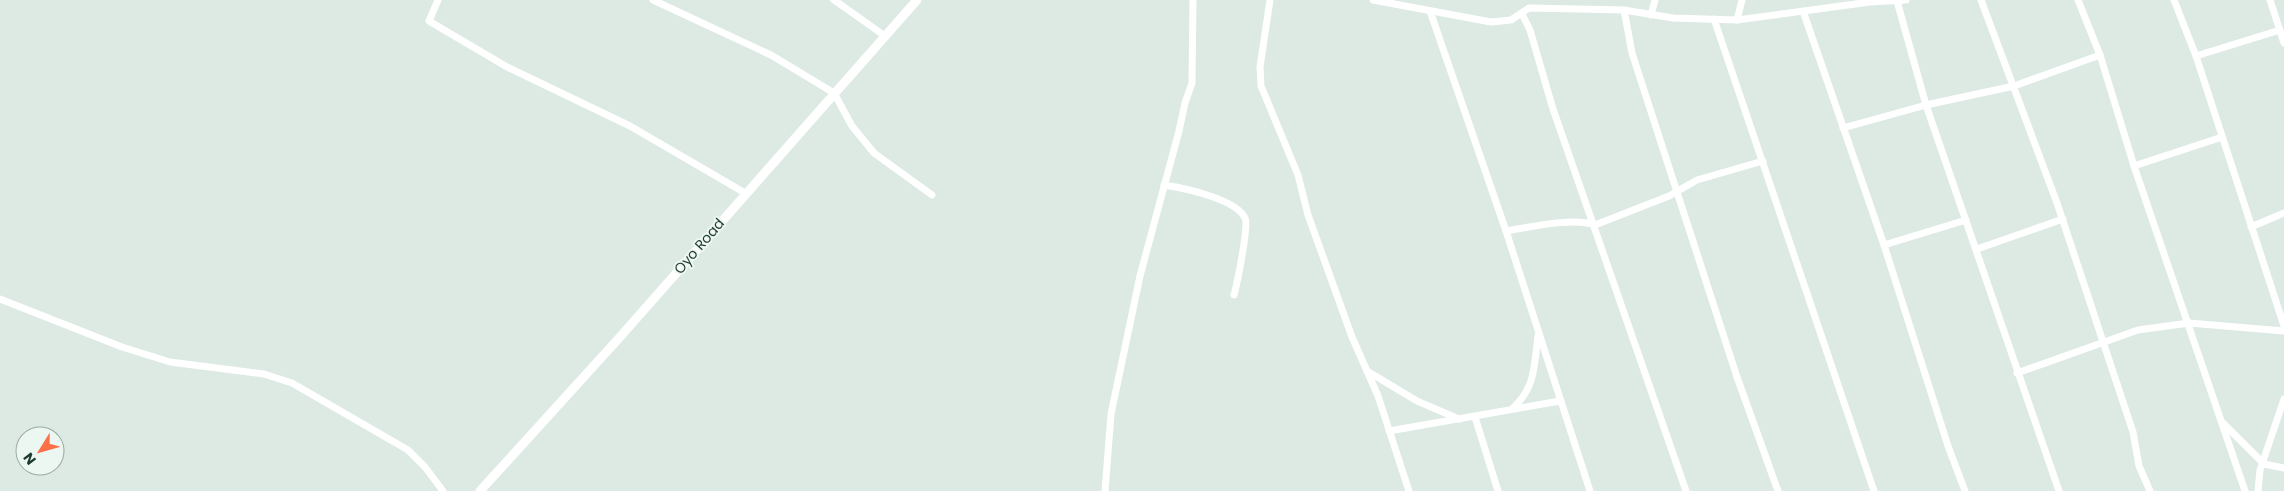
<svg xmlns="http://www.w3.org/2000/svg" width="2284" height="491" viewBox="0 0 2284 491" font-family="Poppins,sans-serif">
  <rect width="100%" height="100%" fill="#dceae3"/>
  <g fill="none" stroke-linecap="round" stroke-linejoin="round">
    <g stroke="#fff" stroke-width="7">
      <path d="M438,0L429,21L507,67L630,126L745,193"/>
      <path d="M653,0L771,55L834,93L852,126L874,153L932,195"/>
      <path d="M834,0L885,36"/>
      <path d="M1270,0L1260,67L1261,86L1298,175L1308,215L1352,337L1378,396L1409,491"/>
      <path d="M1373,0L1491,22L1511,20L1529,8L1624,10L1673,18L1737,20L1870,2L1906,0"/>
      <path d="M1981,0L2057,203L2133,432L2139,466L2150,491"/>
      <path d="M2078,0L2100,55L2134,166L2245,491"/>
      <path d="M2174,0L2196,56L2284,326"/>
      <path d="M2270,0L2284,43"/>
      <path d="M1897,1L1926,105L2059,491"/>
      <path d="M1624,10L1632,53L1653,118L1737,377L1778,491"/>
      <path d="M1430,11L1506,231L1590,491"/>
      <path d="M1803,11L1884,245L1948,446L1965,491"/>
      <path d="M1522,14L1530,30L1553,109L1686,491"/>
      <path d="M1651,15L1655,0"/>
      <path d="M1714,19L1874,491"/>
      <path d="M1737,20L1742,0"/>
      <path d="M2196,56L2280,30"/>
      <path d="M1843,128L1926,105L2014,86L2100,55"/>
      <path d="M2134,166L2222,137"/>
      <path d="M1164,185C1184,188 1236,199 1245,218C1249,226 1237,284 1234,295"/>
      <path d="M2251,227L2284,213"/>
      <path d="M1506,231C1531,227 1573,217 1595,225L1669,196L1697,180L1763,161"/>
      <path d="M1884,245L1966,220"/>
      <path d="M1977,249L2063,219"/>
      <path d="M0,299L122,347L170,362L264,374L292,383L408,450L425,467L443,491"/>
      <path d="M1367,371L1417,401L1459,419"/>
      <path d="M2017,373L2138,330L2189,323L2284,331"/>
      <path d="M1513,408C1536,387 1534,365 1538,336"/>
      <path d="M1475,417L1498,491"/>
      <path d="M2222,422L2264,464L2284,468"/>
      <path d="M1389,431L1560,401"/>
      <path d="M1105,491L1111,414L1140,276L1179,131L1185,103L1192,83L1193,0"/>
      <path d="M2258,491L2260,470L2284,399"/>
    </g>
    <path stroke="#fff" stroke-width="9" d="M480,491L620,337L917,0"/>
  </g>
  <g text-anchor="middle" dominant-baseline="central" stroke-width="4" stroke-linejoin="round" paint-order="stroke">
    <g font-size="14" fill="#1d3a31" stroke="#edf7f1">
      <text transform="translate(699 246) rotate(-49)">Oyo Road</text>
    </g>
  </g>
  <g transform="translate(40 451) rotate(233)"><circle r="24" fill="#edf7f1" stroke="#9aaba4"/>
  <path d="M0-4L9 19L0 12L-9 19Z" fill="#fc6f48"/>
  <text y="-8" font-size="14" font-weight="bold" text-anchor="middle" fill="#1d3a31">N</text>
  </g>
</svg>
